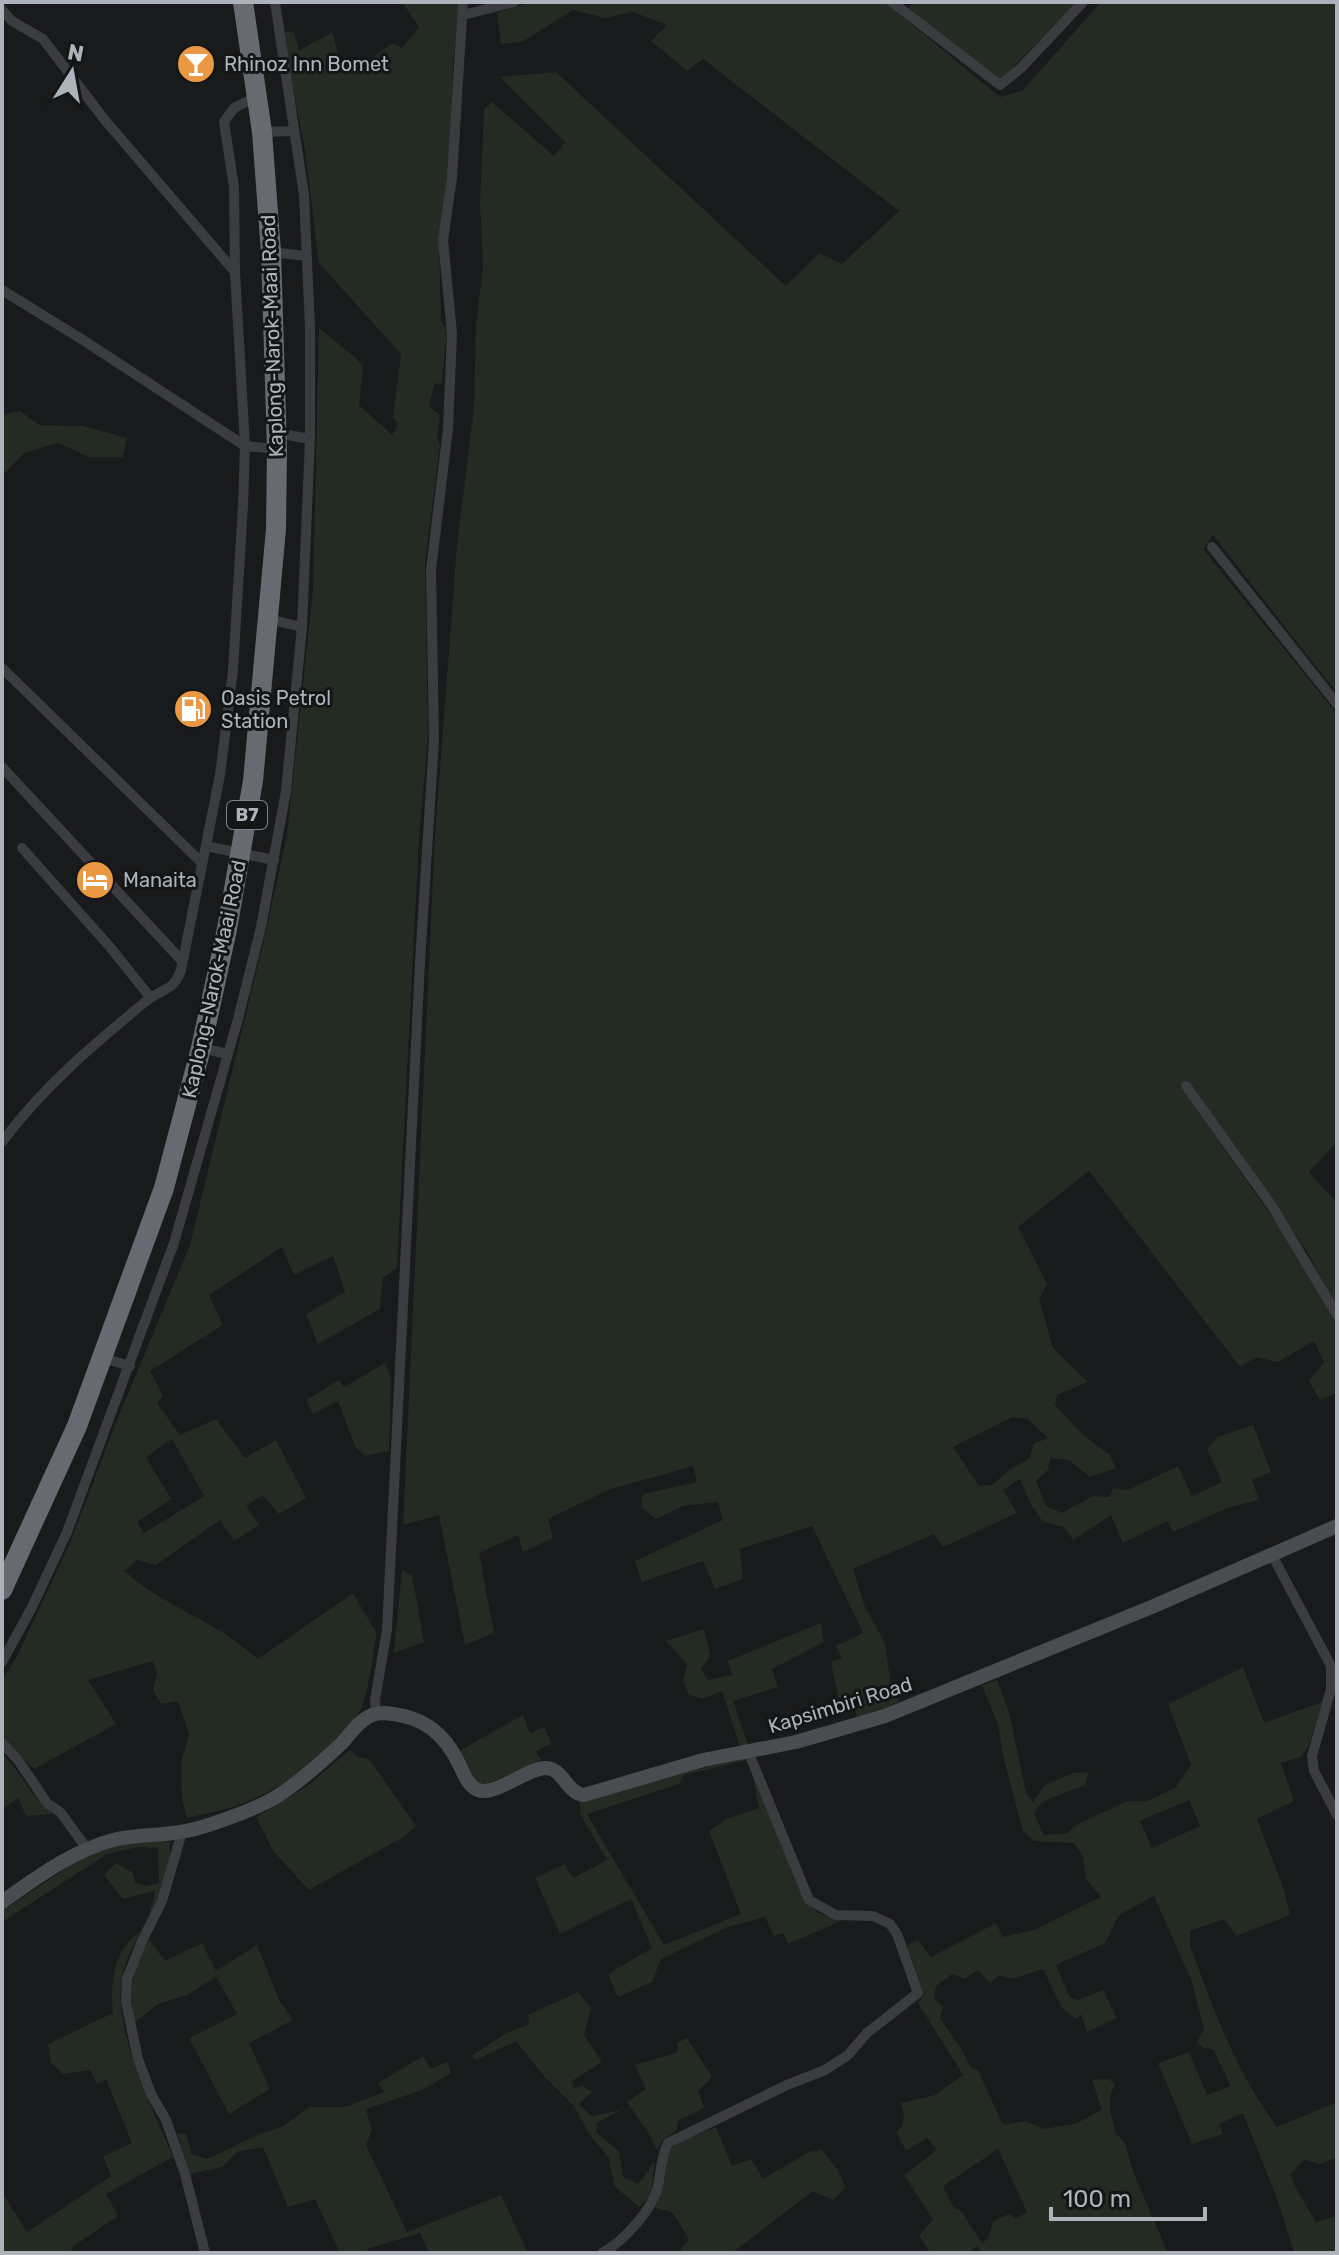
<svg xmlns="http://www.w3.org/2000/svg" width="1339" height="2255" viewBox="0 0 1339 2255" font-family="Rubik,sans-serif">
  <rect width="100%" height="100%" fill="#191a1b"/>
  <g fill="#232b23" fill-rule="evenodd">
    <path d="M402,2H458V9L453,64L450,156L439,239L441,321L447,329L442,383L434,384L429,406L440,415L437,438L440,445L425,564L428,737L419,838L397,1268L383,1278L380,1309L318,1344L306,1314L345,1292L333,1256L294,1275L282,1247L209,1295L223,1325L150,1371L163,1396L157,1403L180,1435L216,1419L245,1458L276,1440L306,1498L279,1514L263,1495L246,1506L259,1525L234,1541L220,1520L156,1565L137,1560L125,1571C152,1596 185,1610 217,1629C231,1637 245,1649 258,1659L353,1593L377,1634C373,1653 368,1696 360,1711C336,1751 288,1785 246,1802C228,1810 206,1813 187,1818L182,1800L181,1763L189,1734L178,1701L161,1704L153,1690L157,1674L153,1661L88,1680L116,1724L34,1769L2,1737V1681L19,1652L70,1543L115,1425L190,1245L266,931L287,835L313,589L319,328L356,358L363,367L359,405L392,435L398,424L393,417L401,354L319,263L305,150L283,38L286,31L294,33L299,51L332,32L341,63L351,73L393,43L402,48L419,27ZM172,1439L204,1496L144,1533L137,1522L171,1499L146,1457Z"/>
    <path d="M531,2H885L1000,97L1022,91L1101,2H1337V693L1213,535L1203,549L1337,714V1142L1309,1172L1337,1203V1309L1308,1253L1188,1081L1180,1086L1293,1247L1337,1326V1393L1320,1400L1309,1381L1324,1362L1314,1341L1278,1362L1256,1357L1240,1367L1089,1171L1018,1227L1047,1284L1039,1299L1053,1348L1088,1382L1057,1395L1055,1405L1083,1435L1110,1455L1116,1468L1090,1477L1069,1460L1050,1458L1048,1470L1036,1481L1046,1506L1062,1513L1093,1496L1109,1497L1113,1488L1128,1490L1178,1466L1192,1496L1222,1482L1207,1449L1218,1437L1253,1425L1271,1472L1252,1480L1259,1500L1230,1507L1173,1532L1167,1521L1123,1543L1111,1515L1073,1540L1064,1527L1043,1522L1031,1505L1020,1479L1003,1490L1017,1513L943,1547L934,1534L853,1569L865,1607L885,1643L892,1693L900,1701L879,1712L857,1717L850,1694L838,1698L831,1662L842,1658L836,1646L863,1633L812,1526L740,1549L743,1579L715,1589L703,1561L642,1582L635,1561L723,1520L718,1502L683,1506L656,1519L641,1507L643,1494L697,1482L693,1466L608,1490L548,1519L553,1538L523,1552L518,1535L479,1553L494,1633L465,1645L439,1515L403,1525L435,834L457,545L474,407L476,324L483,268L480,204L484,109L492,102L554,156L565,142L500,77L556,72L786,286L819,253L842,264L899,211L703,59L687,71L651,41L667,25L633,12L605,18L573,10L522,42L501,44L497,13ZM1012,1417L1028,1419L1048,1438L1033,1444L1030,1458L1009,1470L992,1485L979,1486L953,1447Z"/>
    <path d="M913,2H1077L1001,80L908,9Z"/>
    <path d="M20,411L39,425L83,426L127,438L123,457H89L58,443L24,453L2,476V415Z"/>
    <path d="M385,1363L391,1378L389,1451L365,1456L355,1446L338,1401L313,1414L306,1400L339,1380L344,1387Z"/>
    <path d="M402,1570L412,1575L424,1642L394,1653Z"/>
    <path d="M821,1623L824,1642L772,1669L778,1687L733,1701L748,1745L740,1747L722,1691L703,1699L689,1695L683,1681L687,1664L666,1641L704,1629L710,1656L701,1669L708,1680L732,1675L728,1661Z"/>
    <path d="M1243,1667L1264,1723L1322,1702L1309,1745L1301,1757L1281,1763L1294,1801L1257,1819L1284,1890L1290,1915L1236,1936L1224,1919L1190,1931V1945C1214,2011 1235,2070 1277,2127L1337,2102V2157L1320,2164L1304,2160L1291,2174L1295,2187L1316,2222L1337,2216V2253H1294L1278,2201L1243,2113L1219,2124L1223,2134L1192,2144L1158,2063L1189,2052L1207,2095L1231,2086L1213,2049L1204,2048L1197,2042L1204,2030L1192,1982L1154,1896L1119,1915L1105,1943L1056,1965L1070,1998L1078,2000L1103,1990L1117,2018L1087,2032L1081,2014L1076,2019L1062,2008L1043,1969L1011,1979L1000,1975L990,1983L978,1970L964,1979L952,1974L936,1986L934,1998L943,2007L940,2018L960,2047L971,2068L978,2070L1003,2125L1026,2121L1043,2129L1075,2124L1102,2110L1092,2080L1109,2079L1115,2085L1110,2095V2110L1115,2132L1125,2143L1134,2174L1168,2253H982L977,2246L967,2253H931L919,2236L933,2219L904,2175L937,2150L927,2138L906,2151L896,2132C907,2124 904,2115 901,2103L935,2095L963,2075L918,2003L924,1994L907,1945L918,1940L931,1957L996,1923L1003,1937L1034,1930L1101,1897L1086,1879L1083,1856L1074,1843L1034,1841L1023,1831L1003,1756L998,1724L982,1686L997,1680L1009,1712L1026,1793L1033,1802L1045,1785L1073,1773L1089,1772L1085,1785L1042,1802L1034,1814L1044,1835L1068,1833L1074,1826L1127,1801H1147L1175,1788L1191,1765L1168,1704ZM1189,1800L1200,1826L1152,1848L1140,1821ZM998,2149L1027,2212L1016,2219L1009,2214L993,2221L988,2239L982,2243L961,2211L953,2207L943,2186Z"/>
    <path d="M523,1715L530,1733L544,1727L552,1743L536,1751L541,1760L485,1785L476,1782L459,1751Z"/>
    <path d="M350,1750L358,1757L369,1759L416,1826L405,1836L309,1890L274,1852L256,1817L306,1787Z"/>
    <path d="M2,1753C22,1774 30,1796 53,1814L26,1816L18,1798L2,1809Z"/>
    <path d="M745,1757L747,1760L684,1775L679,1784L587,1814L664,1945L741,1914L709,1831L726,1819L759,1808L751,1767L806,1901L818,1913L841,1921L788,1944L783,1933L774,1936L765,1917L728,1927L661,1959L652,1982L618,1997L608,1974L652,1948L631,1899L560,1934L535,1878L565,1864L573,1878L607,1860L581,1816L579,1800Z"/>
    <path d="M132,1839H158L170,1843C171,1871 161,1897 148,1922L155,1891L123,1899L104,1875L116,1863L133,1873L135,1882L145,1886L159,1883L158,1848L138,1847L107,1854L2,1922V1911L90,1852Z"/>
    <path d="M140,1932C133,1947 125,1961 122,1978C113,2034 152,2106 173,2157L106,2194L118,2216L71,2248L73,2253H2V2198L5,2197L27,2232L111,2176L103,2156L132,2143L106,2079L97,2084L90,2070L63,2074L51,2063L48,2044L113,2013C110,1984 113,1949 140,1932Z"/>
    <path d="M149,1939L165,1961L202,1943L216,1971L257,1945L279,2000L293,2020L249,2043L270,2089L229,2114L189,2038L237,2014L216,1977L187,1995L158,2004L133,2024C130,1986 130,1973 149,1939Z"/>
    <path d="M578,1992L591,2008L584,2035L602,2062L572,2081L574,2088L583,2086L592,2092L579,2104L592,2116L621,2110L597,2123L596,2132L619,2151L623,2177L638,2184L655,2161L651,2196L639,2207L614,2186L609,2158L589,2134L574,2106L542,2074L516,2041L476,2060L471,2056L506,2033L529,2024L528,2015Z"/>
    <path d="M687,2038L712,2077L698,2091L704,2108L678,2121L676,2131L662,2141L657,2150L647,2131L627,2102L646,2089L635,2065L678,2052L677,2043Z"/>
    <path d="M423,2056L431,2069L447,2062L451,2073L422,2090L366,2109L372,2130L366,2145L407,2232L501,2195L528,2253H429L420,2233L370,2248L365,2253H340L315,2199L288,2207L263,2147L237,2152L222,2167L190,2174L177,2133L186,2134L192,2154L207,2159L262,2133L282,2127L309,2107H345L384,2092L378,2083Z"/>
    <path d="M716,2127L732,2166L751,2159L763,2179L809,2152L822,2150L837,2169L846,2187L833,2200L813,2191L732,2253H683L681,2249L689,2239L672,2212L655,2208C663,2191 658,2166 669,2151C675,2142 705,2132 716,2127Z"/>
  </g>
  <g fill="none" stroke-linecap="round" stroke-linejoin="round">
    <g stroke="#3a3c40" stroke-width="10">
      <path d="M892,2L1000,85L1021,68L1083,2"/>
      <path d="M2,10L12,21L43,39L104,119L235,272"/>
      <path d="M463,15L514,2"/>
      <path d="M262,132L294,131"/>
      <path d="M271,252L306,256"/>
      <path d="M2,290L83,340L245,446L277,449"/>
      <path d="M277,433L310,439"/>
      <path d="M1212,547L1337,704"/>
      <path d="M268,619L302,627"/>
      <path d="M2,668L201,862"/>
      <path d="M2,767L182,961"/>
      <path d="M206,846L274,860"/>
      <path d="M22,848L110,947L150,997"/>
      <path d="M201,1048L228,1054"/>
      <path d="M1186,1086L1272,1206L1337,1315"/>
      <path d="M2,1142C43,1087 93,1045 145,1002C161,988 173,993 181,970L220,775L233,670L243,505L245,446L235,272L234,187L224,122L234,108L256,97"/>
      <path d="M103,1358L130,1366"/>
      <path d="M1271,1553L1331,1666V1689L1312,1756L1314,1771L1337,1815"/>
      <path d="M2,1662L32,1607L67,1532L174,1243L238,1019L261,927L286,791L302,627L310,439V327L304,195L275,2"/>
      <path d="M376,1714L375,1700L387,1630L420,962L434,740L431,570L448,429L452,333L443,240L452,177L463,2"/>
      <path d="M2,1743L18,1760L47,1803L61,1813L87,1849"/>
      <path d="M182,1832L162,1901L142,1941L127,1979L126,2002L138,2059L151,2094L166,2120L185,2174L205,2253"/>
      <path d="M602,2253C623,2242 653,2209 658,2186C661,2171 661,2157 668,2143L787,2085L825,2070L848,2055L867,2033L918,1993L897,1934L890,1924L873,1916L836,1915L809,1900L748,1751"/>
    </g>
    <path stroke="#494c50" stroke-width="14" d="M2,1902C36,1878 72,1851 113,1840C135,1834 158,1836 180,1832C203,1829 256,1809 276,1797C301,1781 321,1763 342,1743C350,1734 357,1723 368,1717C373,1714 379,1713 385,1713C423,1716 445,1733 460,1766C464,1774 468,1786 478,1790C494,1797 527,1768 546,1768C564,1769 566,1793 584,1795L703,1760L796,1742L885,1716L1154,1606L1337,1526"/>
    <path stroke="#676b71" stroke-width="20" d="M2,1590L77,1426L164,1188L201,1048L227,929L253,781L276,529L277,449L271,252L262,132L243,2"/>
  </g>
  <defs>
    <symbol id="bar-disc" viewBox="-11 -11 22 22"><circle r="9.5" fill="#ea9843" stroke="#141516"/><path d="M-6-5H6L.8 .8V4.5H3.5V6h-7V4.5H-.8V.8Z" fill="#fff"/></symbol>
    <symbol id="fuel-disc" viewBox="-11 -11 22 22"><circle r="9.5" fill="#ea9843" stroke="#141516"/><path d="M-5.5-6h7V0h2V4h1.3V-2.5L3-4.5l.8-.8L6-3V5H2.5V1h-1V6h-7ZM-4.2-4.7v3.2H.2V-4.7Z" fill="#fff"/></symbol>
    <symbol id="hotel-disc" viewBox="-11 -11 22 22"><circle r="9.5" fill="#ea9843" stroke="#141516"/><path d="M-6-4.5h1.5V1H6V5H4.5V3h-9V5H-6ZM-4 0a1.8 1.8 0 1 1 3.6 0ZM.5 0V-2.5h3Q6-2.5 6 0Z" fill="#fff"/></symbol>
  </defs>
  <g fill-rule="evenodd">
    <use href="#bar-disc" x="174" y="42" width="44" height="44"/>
    <use href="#fuel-disc" x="171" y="687" width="44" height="44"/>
    <use href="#hotel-disc" x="73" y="858" width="44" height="44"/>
  </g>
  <g text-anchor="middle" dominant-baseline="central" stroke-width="6" stroke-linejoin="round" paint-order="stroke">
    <rect fill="#141516" stroke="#7e8489" stroke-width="2" x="227" y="801" width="40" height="28" rx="6"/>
    <g font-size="18" font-weight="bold" fill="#acb3ba">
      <text x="247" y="815">B7</text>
    </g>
    <g font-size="20" fill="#acb3ba" stroke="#141516" text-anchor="start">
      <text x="224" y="64">Rhinoz Inn Bomet</text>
      <text x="221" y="698">Oasis Petrol<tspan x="221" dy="23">Station</tspan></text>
      <text x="123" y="880">Manaita</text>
    </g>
    <g font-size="20" fill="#acb3ba" stroke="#141516">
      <text transform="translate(272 336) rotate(-92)">Kaplong-Narok-Maai Road</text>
      <text transform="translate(214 979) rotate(-78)">Kaplong-Narok-Maai Road</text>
      <text transform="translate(840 1705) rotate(-17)">Kapsimbiri Road</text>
    </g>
  </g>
  <rect width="1339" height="2255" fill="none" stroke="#acb3ba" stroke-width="8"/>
  <g transform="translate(72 72) rotate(11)" stroke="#141516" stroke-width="6" paint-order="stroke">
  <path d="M0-6L14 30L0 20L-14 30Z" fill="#acb3ba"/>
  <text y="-12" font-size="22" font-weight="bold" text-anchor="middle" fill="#acb3ba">N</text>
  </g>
  <path d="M1051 2207v12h154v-12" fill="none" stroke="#acb3ba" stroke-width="4"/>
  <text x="1063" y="2207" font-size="24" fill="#acb3ba" stroke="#141516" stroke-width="6" paint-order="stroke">100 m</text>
</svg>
